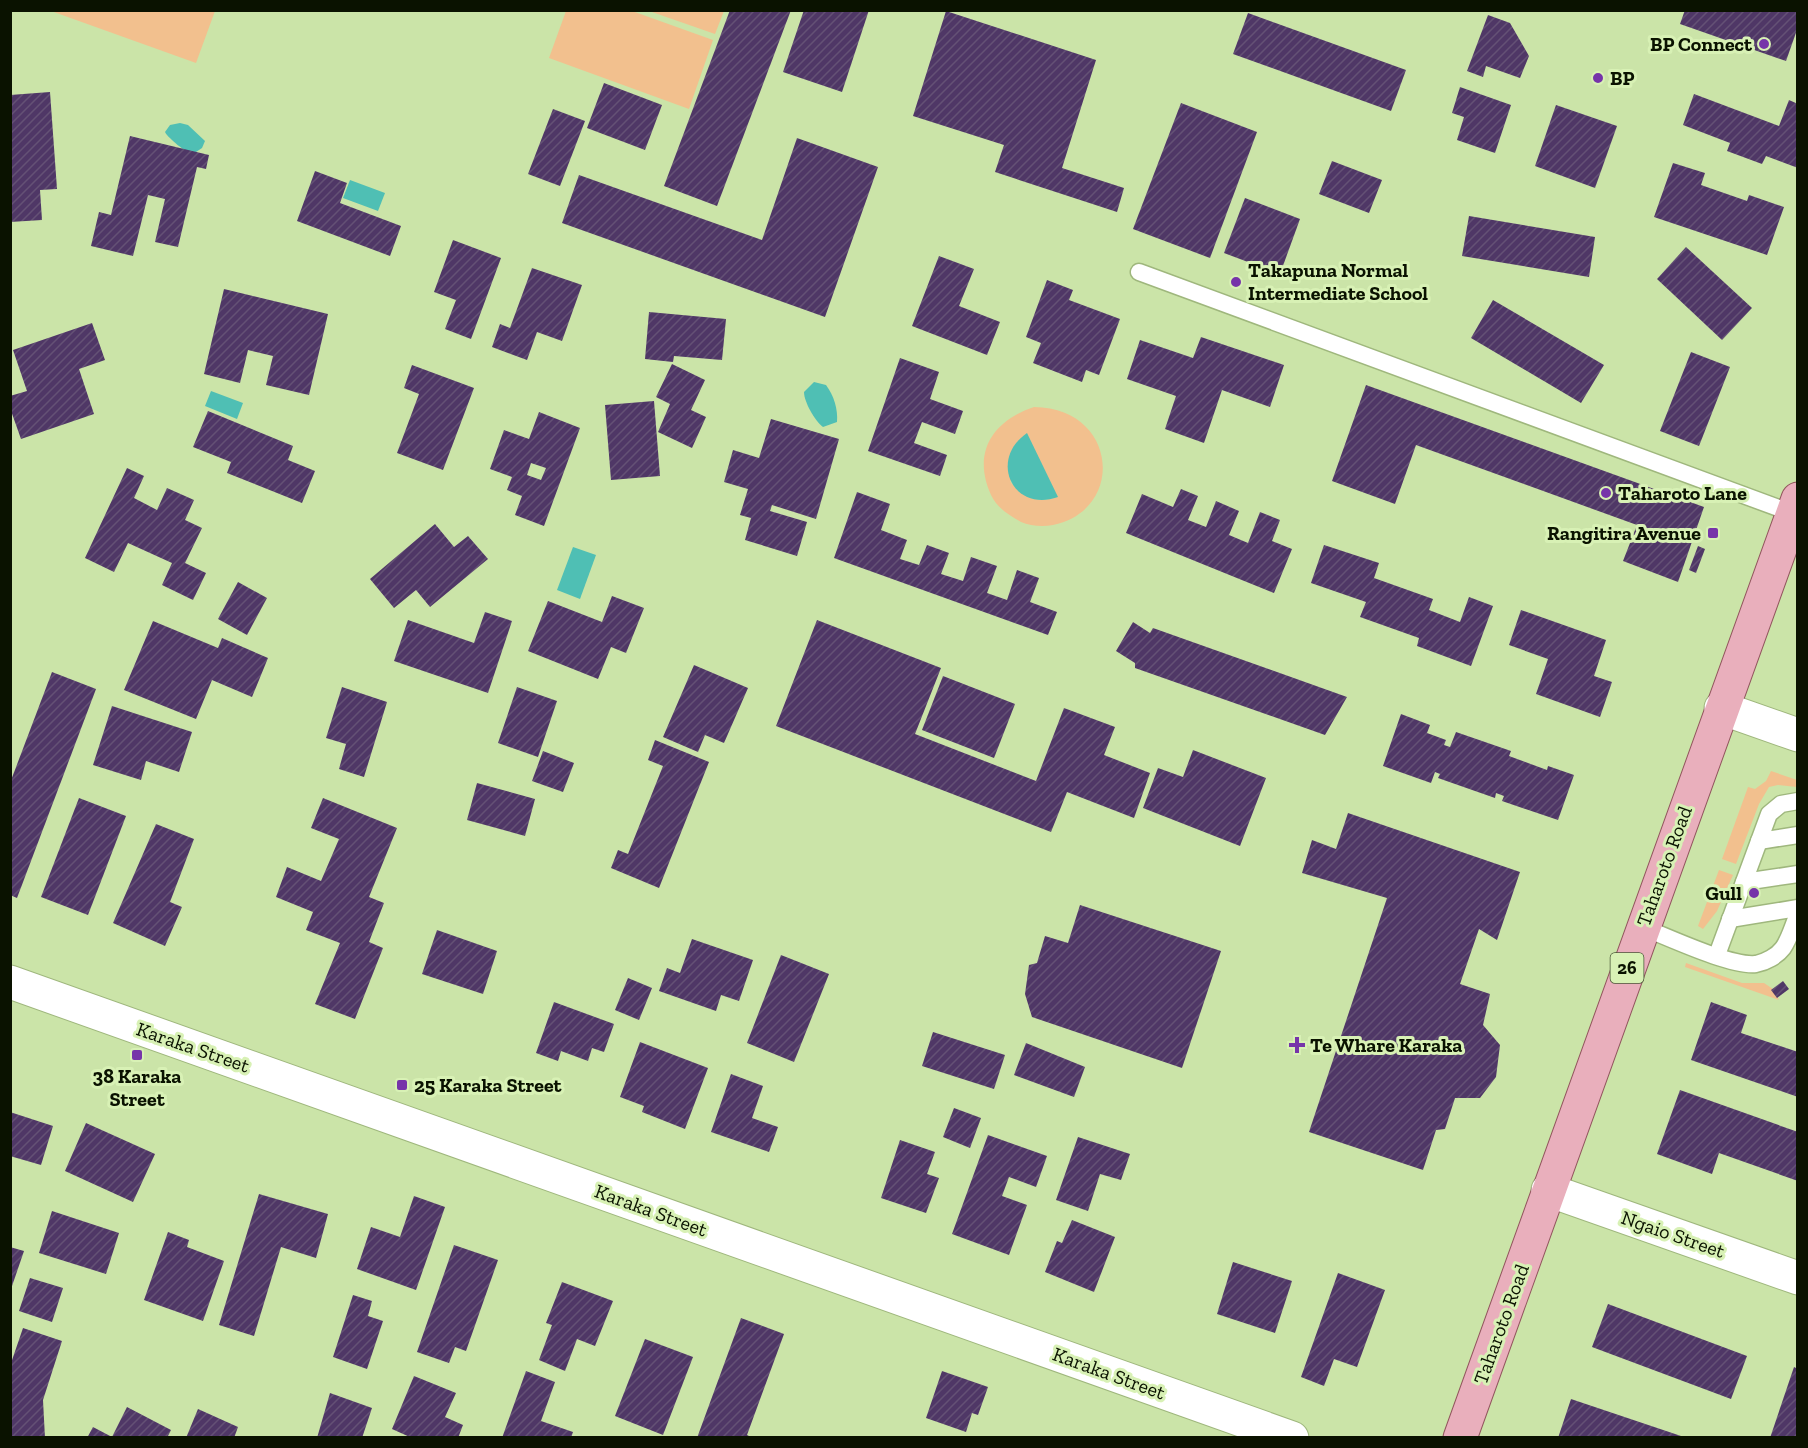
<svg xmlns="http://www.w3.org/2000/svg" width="1808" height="1448" viewBox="0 0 1808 1448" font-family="'Zilla Slab',serif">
  <defs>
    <pattern id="building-hatch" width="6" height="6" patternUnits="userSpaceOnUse" patternTransform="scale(1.5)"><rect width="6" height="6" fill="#4f3766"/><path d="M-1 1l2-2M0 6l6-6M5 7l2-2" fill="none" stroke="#645175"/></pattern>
  </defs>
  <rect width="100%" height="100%" fill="#cbe4a8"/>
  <g fill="#f2c08e" fill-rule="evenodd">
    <path d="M51,11L215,10V11L196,63Z"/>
    <path d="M566,11H632L713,40L689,109L549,58Z"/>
    <path d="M649,11L724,10V11L715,34Z"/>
    <path d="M1034,407C1118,408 1126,510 1053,525C1043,527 1030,526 1021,522C1009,515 997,508 991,495C972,453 992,421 1034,407ZM1010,481L1058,496C1040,505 1021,497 1010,481Z"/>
    <path d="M1771,771L1797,780V787L1778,785L1769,787L1759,804L1736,864L1722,859L1748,787L1755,789L1766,781Z"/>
    <path d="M1719,870L1733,875L1717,911L1703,929L1698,926Z"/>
    <path d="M1686,963L1742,983H1764L1773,989L1779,1000L1685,967Z"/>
  </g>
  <g fill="#4fbfb4">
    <path d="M180,123L188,125L205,141L202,148L193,154C186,153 168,138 165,132L170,125Z"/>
    <path d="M350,180L385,193L378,211L343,198Z"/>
    <path d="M814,382L826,385C834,396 838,409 837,422L823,427C815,421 804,402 804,392Z"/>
    <path d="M211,391L243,403L237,419L205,406Z"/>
    <path d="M1027,433L1058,497C1013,513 988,460 1027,433Z"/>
    <path d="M573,547L596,555L580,599L557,590Z"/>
  </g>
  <g fill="url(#building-hatch)" fill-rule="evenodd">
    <path d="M730,10H791L717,206L664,186Z"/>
    <path d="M804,10H869L842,92L783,72Z"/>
    <path d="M1685,10H1798V27L1786,61L1680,24Z"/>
    <path d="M946,11L1096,60L1062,168L1124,188L1117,212L995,172L1004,145L913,116Z"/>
    <path d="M1248,13L1406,70L1391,111L1233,54Z"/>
    <path d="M1488,15L1510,23L1529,56L1520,78L1486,66L1483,77L1467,71Z"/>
    <path d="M604,83L662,105L645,150L587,128Z"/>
    <path d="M1460,87L1511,105L1495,153L1457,140L1464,117L1452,113Z"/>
    <path d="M50,92L57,189L40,190L42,220L10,222V95Z"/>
    <path d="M1694,94L1779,126L1789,100L1798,104V168L1766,156L1762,164L1727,151L1730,143L1683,125Z"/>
    <path d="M1181,103L1257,132L1210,258L1133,229Z"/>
    <path d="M1556,105L1617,126L1595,188L1535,166Z"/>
    <path d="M553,109L585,121L560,186L528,174Z"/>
    <path d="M130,136L209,155L206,169L197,167L178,247L155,242L165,199L148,195L133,256L91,246L99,212L111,215Z"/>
    <path d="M797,138L878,167L825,317L562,223L579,175L762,240Z"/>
    <path d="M1332,161L1382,180L1369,213L1319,194Z"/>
    <path d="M1673,163L1705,173L1701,185L1747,201L1749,195L1784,207L1767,255L1654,217Z"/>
    <path d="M315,171L347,183L340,203L401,226L390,256L297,221Z"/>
    <path d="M1245,198L1300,219L1280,274L1224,253Z"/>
    <path d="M1469,216L1595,237L1589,277L1462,256Z"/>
    <path d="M453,240L501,258L471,339L445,329L456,300L434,292Z"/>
    <path d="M1686,247L1752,308L1722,340L1657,279Z"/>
    <path d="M939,256L974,269L959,306L1000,322L987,355L912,326Z"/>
    <path d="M532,268L582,285L562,341L537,332L527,360L492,347L500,324L510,328Z"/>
    <path d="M1047,280L1073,290L1069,300L1120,319L1099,375L1086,370L1082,382L1033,363L1041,343L1026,337Z"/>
    <path d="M224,289L328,314L309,395L266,385L273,356L248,350L240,383L204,374Z"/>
    <path d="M1493,300L1604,365L1581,403L1471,338Z"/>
    <path d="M649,312L726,319L722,360L674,356L673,362L645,359Z"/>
    <path d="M92,323L105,360L79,369L94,414L21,439L10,408V396L27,391L13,350Z"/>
    <path d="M1201,337L1284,365L1270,407L1222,390L1204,443L1165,429L1176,396L1127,379L1140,340L1193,358Z"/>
    <path d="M1691,352L1730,367L1699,446L1660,431Z"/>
    <path d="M900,358L939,372L930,399L963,411L955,434L922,422L914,443L947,455L940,476L868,451Z"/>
    <path d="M672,364L705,380L691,410L706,417L692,448L658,432L670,404L656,397Z"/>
    <path d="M412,365L474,388L443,470L397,453L419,394L404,388Z"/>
    <path d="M1366,385L1704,507L1678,582L1623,561L1637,525L1416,445L1395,504L1332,481Z"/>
    <path d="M654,401L660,476L611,480L605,405Z"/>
    <path d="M208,411L293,446L288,460L315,471L302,503L227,473L231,462L193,447Z"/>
    <path d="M539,412L580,428L544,526L515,515L522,496L507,490L512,477L490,469L504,430L529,439ZM531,463L546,468L541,480L527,475Z"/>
    <path d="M771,419L839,439L816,519L772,505L770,511L807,522L797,556L745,540L751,518L740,515L748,489L724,482L733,450L759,458Z"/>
    <path d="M127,468L144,476L134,498L157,510L167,488L194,500L185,520L202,528L185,563L206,573L193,600L162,585L172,563L128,543L114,572L85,558Z"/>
    <path d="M1181,489L1198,496L1188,520L1206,527L1216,501L1239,511L1229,535L1248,543L1260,512L1280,520L1272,541L1292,549L1274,593L1126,533L1142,494L1173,507Z"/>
    <path d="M857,492L890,504L881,530L907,540L900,559L919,565L927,545L949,553L941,574L963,581L971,557L997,566L987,593L1007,600L1017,570L1039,578L1030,602L1057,612L1048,635L834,558Z"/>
    <path d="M435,524L454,547L468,536L488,559L430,607L416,590L394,608L370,579Z"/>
    <path d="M1324,545L1379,563L1374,578L1433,599L1429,610L1460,622L1469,597L1493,606L1471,666L1417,646L1419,638L1360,617L1366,602L1311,583Z"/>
    <path d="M1698,546L1705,549L1696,573L1689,570Z"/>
    <path d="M238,582L267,598L247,635L218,619Z"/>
    <path d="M612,596L644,608L626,653L611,647L598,679L528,651L548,601L602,622Z"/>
    <path d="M1521,610L1606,640L1594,676L1612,682L1600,717L1536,694L1548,659L1509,645Z"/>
    <path d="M485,612L512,621L488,693L394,661L408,620L474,643Z"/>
    <path d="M817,620L941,668L915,734L1036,781L1064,708L1115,727L1104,755L1150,773L1134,818L1067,792L1051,832L776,726Z"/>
    <path d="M153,621L218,648L222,638L268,658L252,697L212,680L196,719L124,690Z"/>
    <path d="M1133,622L1150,633L1153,628L1347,697L1325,735L1135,668V663L1116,651Z"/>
    <path d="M694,665L748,688L724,743L705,735L698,752L663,737Z"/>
    <path d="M52,672L96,689L17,898L10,895V783Z"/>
    <path d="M943,676L1015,704L994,758L922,730Z"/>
    <path d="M342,687L387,702L364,777L339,769L346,744L326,738Z"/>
    <path d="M517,687L557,701L538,757L498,743Z"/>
    <path d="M112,706L192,732L179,772L146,761L141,780L93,765Z"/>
    <path d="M1401,714L1430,725L1427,733L1446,740L1444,745L1450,747L1456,732L1511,751L1509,756L1547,770L1548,766L1574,775L1558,820L1502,801L1504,796L1496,793L1495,798L1438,778L1440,774L1435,772L1431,783L1383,766Z"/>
    <path d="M655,740L709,762L659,888L611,868L618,850L628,854L663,766L648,760Z"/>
    <path d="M1193,750L1266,778L1240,846L1143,808L1158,768L1183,777Z"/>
    <path d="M543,751L574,763L563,792L532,781Z"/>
    <path d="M477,783L535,799L525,836L467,820Z"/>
    <path d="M79,798L126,816L88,915L41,897Z"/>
    <path d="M323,798L397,828L369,897L384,903L369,942L383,948L355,1019L315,1004L340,943L306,930L313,912L276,897L287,867L321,881L339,839L311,828Z"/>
    <path d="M1348,813L1520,872L1497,940L1479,929L1460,984L1490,994L1483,1025L1500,1045L1496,1077L1480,1098H1455L1445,1129L1436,1130L1423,1170L1309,1132L1387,898L1302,873L1312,840L1336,849Z"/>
    <path d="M156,824L194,839L170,902L182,907L165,946L113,923Z"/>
    <path d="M1080,905L1221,951L1182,1068L1032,1017L1025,994L1029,965L1037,963L1045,936L1068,943Z"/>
    <path d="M437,930L497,951L483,994L422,974Z"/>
    <path d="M692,939L753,960L739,1001L721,995L716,1011L659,991L667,968L680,973Z"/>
    <path d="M781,955L829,974L794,1062L747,1043Z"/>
    <path d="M628,978L652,988L639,1020L615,1010Z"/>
    <path d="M1783,981L1789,989L1777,998L1771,990Z"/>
    <path d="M554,1002L614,1024L604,1052L592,1048L588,1061L561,1051L558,1061L536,1053Z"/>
    <path d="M1711,1002L1747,1015L1741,1033L1798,1052V1097L1691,1060Z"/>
    <path d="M933,1032L1005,1055L994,1089L922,1066Z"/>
    <path d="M640,1042L708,1068L685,1129L642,1112L644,1106L620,1097Z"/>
    <path d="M1026,1043L1085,1067L1074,1097L1014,1075Z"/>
    <path d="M731,1074L763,1086L752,1118L778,1127L769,1152L711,1132Z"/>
    <path d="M1680,1090L1798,1132V1181L1719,1153L1712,1174L1657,1154Z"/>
    <path d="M954,1108L981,1118L970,1148L943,1137Z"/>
    <path d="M10,1112L53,1126L41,1165L10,1156Z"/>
    <path d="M86,1123L155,1154L133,1202L65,1171Z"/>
    <path d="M988,1135L1047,1156L1036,1187L1009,1177L1002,1196L1027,1205L1009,1255L952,1234Z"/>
    <path d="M1078,1137L1130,1154L1121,1180L1100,1174L1088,1211L1056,1200Z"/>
    <path d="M900,1140L935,1152L927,1174L939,1178L926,1213L881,1198Z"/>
    <path d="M259,1194L328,1214L316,1258L281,1247L254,1336L219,1325Z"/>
    <path d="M414,1196L445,1207L416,1290L357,1269L371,1227L400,1237Z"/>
    <path d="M52,1211L119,1233L106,1274L39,1253Z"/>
    <path d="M1072,1220L1115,1237L1094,1292L1045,1272L1057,1241L1062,1243Z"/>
    <path d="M168,1232L189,1240L187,1247L224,1261L203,1321L144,1300Z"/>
    <path d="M454,1245L498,1260L466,1351L455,1347L449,1363L417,1352Z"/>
    <path d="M10,1247L24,1251L11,1289H10Z"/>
    <path d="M1233,1262L1292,1281L1275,1333L1217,1314Z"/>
    <path d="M1338,1273L1385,1290L1357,1367L1334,1359L1324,1386L1301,1377Z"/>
    <path d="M30,1278L63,1288L52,1322L19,1311Z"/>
    <path d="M562,1282L613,1301L595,1346L577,1339L565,1371L539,1360L552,1325L546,1323Z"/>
    <path d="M353,1295L372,1301L368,1316L383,1321L367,1369L333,1357Z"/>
    <path d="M1608,1304L1747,1356L1731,1399L1592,1347Z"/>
    <path d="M741,1318L784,1334L747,1435L753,1438H697Z"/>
    <path d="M23,1328L62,1341L43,1400L45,1438H10V1366Z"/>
    <path d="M645,1339L693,1357L663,1435L615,1416Z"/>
    <path d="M1794,1367L1798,1369V1438H1770Z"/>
    <path d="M526,1371L555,1382L541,1421L573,1432L571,1438H502Z"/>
    <path d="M942,1371L988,1387L978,1415L972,1413L966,1432L926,1418Z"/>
    <path d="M414,1376L456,1393L445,1417L463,1425L458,1438H412L392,1429Z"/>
    <path d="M330,1393L372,1408L362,1438H317Z"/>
    <path d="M1571,1399L1684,1437V1438H1558Z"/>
    <path d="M127,1407L171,1430L167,1438H87L93,1427L112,1437Z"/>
    <path d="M198,1409L238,1427L234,1438H186Z"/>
  </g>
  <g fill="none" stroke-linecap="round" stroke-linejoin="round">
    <defs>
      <g id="service">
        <path d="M1139,272L1792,513"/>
        <path d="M1759,841L1798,835"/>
        <path d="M1744,882L1798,874"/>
        <path d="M1730,919L1798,908"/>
        <path d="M1642,927C1668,937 1731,967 1756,964C1766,962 1777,956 1783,948C1790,938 1793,925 1798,914"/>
        <path d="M1717,955L1769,814L1781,804L1798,801"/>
      </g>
      <g id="minor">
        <path d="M1721,708L1798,735"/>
        <path d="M10,982L1292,1438"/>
        <path d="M1548,1190L1798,1278"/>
      </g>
      <path id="primary" d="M1460,1438L1798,499"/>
    </defs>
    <use href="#service" stroke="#9fb77d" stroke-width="19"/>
    <use href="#minor" stroke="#9fb77d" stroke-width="35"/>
    <use href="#primary" stroke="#91555d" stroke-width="35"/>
    <use href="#service" stroke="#fff" stroke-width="16"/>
    <use href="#minor" stroke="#fff" stroke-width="33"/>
    <use href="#primary" stroke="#e9afbc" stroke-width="33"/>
  </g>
  <g fill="#7634a9" stroke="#d8f1b5" stroke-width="2">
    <circle cx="1764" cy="44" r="6"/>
    <circle cx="1598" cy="78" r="6"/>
    <circle cx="1236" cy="282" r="6"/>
    <circle cx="1606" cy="493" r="6"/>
    <rect x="1707" y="527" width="12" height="12" rx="3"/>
    <circle cx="1754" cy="893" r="6"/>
    <path d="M1294 1036h6v6h6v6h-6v6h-6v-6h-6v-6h6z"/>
    <rect x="131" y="1049" width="12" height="12" rx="3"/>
    <rect x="396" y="1079" width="12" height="12" rx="3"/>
  </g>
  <g text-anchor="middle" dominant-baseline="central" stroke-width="6" stroke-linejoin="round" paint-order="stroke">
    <rect fill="#d8f1b5" stroke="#485536" stroke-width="1.5" x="1610.5" y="953" width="33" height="30" rx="4.5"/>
    <g font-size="18" font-weight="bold" fill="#0a1200">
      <text x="1627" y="968">26</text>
    </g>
    <g font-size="20" font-weight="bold" fill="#0a1200" stroke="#d8f1b5" text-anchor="start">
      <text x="1752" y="44" text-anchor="end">BP Connect</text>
      <text x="1610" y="78">BP</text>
      <text x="1248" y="270">Takapuna Normal<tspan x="1248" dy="23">Intermediate School</tspan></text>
      <text x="1618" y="493">Taharoto Lane</text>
      <text x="1701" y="533" text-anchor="end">Rangitira Avenue</text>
      <text x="1742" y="893" text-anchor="end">Gull</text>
      <text x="1310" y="1045">Te Whare Karaka</text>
      <text x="137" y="1076" text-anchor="middle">38 Karaka<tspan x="137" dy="23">Street</tspan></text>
      <text x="414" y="1085">25 Karaka Street</text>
    </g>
    <g font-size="20" fill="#0a1200" stroke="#d8f1b5">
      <text transform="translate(1664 866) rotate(-70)">Taharoto Road</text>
      <text transform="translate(193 1047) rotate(19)">Karaka Street</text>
      <text transform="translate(651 1210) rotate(20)">Karaka Street</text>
      <text transform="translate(1673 1234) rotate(19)">Ngaio Street</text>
      <text transform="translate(1501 1324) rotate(-70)">Taharoto Road</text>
      <text transform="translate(1109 1373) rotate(20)">Karaka Street</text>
    </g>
  </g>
  <rect width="1808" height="1448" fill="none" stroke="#0a1200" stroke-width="24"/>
</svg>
